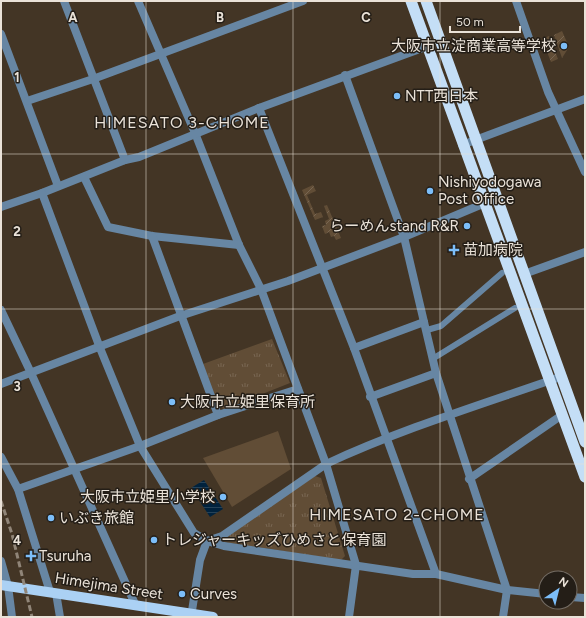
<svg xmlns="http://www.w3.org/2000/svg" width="586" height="618" viewBox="0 0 586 618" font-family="Figtree,'Noto Sans JP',sans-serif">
  <defs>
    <pattern id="grass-tufts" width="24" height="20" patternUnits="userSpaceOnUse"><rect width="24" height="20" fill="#614d36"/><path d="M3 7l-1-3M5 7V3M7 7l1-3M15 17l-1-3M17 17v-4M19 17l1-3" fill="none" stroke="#786652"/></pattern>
    <pattern id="garden-furrows" width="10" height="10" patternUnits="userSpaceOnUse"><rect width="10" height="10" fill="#614d36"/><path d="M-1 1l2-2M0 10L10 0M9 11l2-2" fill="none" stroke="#786652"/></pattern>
    <pattern id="water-rules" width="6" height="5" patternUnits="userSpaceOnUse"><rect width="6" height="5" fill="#00223d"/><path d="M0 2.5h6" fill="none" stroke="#254258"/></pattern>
  </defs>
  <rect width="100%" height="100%" fill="#433525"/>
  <g fill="url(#grass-tufts)">
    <path d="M272,339L290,383L224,409L217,405L203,364Z"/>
    <path d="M315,476L321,478L345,556L341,560L224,542L223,538Z"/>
  </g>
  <g fill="url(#garden-furrows)">
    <path d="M562,31L569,47L562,58L554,35Z"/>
    <path d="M549,36L558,59L551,62L542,39Z"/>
    <path d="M313,185L316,191L307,195L315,214L321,212L323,217L315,220L302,190Z"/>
    <path d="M327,205L341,238L336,240L334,236L331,237L329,232L325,234L322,226L326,225L325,221L329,219L324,206Z"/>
  </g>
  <path fill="#614d36" d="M278,431L291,469L232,507L203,458Z"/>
  <path fill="url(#water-rules)" d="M204,480L223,509L210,517L191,488Z"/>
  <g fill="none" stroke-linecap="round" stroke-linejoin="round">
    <g stroke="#6786a3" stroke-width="6">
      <path d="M427,330L441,326L502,273"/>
      <path d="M434,358L515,308"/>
    </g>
    <g stroke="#6786a3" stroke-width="8">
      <path d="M64,1L125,160"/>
      <path d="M138,1L195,133L239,245L261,289"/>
      <path d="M516,1L548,92L585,172"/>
      <path d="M1,34L58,186"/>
      <path d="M345,75L404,237L436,373L507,590L503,617"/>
      <path d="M27,101L93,79L303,1"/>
      <path d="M259,108L354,348L436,574"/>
      <path d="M84,177L108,227L152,236L239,245"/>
      <path d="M1,207L42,193L125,160L139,157L259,108L428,46"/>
      <path d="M152,236L218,415"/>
      <path d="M524,274L585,252"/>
      <path d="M1,310L31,373L135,604"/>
      <path d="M100,348L140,446L194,533L207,541L224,546L413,574H436L507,590L546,594"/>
      <path d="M354,348L424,322"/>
      <path d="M370,397L436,373"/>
      <path d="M1,457L18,489L50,592"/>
      <path d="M469,479L562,415"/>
      <path d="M18,489L140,446L218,415L298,389"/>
      <path d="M207,541L222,536L326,464C401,429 483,404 560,377"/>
      <path d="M1,561L8,586L12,617"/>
      <path d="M56,593L60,617"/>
      <path d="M570,597L585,598"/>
      <path d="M191,617L200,560L207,541"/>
      <path d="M349,617L356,565"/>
    </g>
    <g stroke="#6786a3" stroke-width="8">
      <path d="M462,145L585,99"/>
      <path d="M42,193L100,348"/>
      <path d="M261,289L326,464L356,565"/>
      <path d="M1,384L180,316L288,281L404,237L497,198"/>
    </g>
    <path stroke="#abd1f4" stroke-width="10" d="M1,585L213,617"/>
    <g stroke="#c4def6" stroke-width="11">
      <path d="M411,1L585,477"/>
      <path d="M426,1L585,442"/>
    </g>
    <path stroke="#908578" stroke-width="3" stroke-dasharray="6 3" stroke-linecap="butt" d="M1,501L12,534L32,617"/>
  </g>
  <path fill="none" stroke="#eae2d8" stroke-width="1" stroke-opacity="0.55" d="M146,1V617M293,1V617M440,1V617M1,154H585M1,309H585M1,464H585"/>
  <g fill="#7cbef9" stroke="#241e17" stroke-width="1.5">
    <circle cx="564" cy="46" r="4"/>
    <circle cx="397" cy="96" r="4"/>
    <circle cx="430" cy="191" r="4"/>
    <circle cx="467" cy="226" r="4"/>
    <path d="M452 244h4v4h4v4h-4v4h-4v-4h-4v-4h4z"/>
    <circle cx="172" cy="402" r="4"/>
    <circle cx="223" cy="497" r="4"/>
    <circle cx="51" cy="518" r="4"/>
    <circle cx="154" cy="540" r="4"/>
    <path d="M29 550h4v4h4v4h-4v4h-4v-4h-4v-4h4z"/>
    <circle cx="182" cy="594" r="4"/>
  </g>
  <g text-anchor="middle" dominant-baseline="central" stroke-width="3" stroke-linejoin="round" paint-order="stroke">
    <g font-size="15" fill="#eae2d8" stroke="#241e17" text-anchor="start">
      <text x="556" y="46" text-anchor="end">大阪市立淀商業高等学校</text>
      <text x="405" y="96">NTT西日本</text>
      <text x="438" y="182">Nishiyodogawa<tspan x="438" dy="17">Post Office</tspan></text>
      <text x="459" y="226" text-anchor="end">らーめんstand R&amp;R</text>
      <text x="463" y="250">苗加病院</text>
      <text x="180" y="402">大阪市立姫里保育所</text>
      <text x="215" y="497" text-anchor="end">大阪市立姫里小学校</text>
      <text x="59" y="518">いぶき旅館</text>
      <text x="162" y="540">トレジャーキッズひめさと保育園</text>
      <text x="39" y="556">Tsuruha</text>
      <text x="190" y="594">Curves</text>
    </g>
    <g font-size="15" fill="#eae2d8" stroke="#241e17">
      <text transform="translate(109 586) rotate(9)">Himejima Street</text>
    </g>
    <g font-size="16" letter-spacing="1" fill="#eae2d8" stroke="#241e17">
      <text x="182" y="122">HIMESATO 3-CHOME</text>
      <text x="397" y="514">HIMESATO 2-CHOME</text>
    </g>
  </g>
  <g font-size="13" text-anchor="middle" font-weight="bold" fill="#eae2d8" stroke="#241e17" stroke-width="3" stroke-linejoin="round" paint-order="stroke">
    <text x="73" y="22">A</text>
    <text x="220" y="22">B</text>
    <text x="366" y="22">C</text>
    <text x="17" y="82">1</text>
    <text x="17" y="236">2</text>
    <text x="17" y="391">3</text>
    <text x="17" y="545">4</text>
  </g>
  <rect width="586" height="618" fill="none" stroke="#eae2d8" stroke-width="4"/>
  <g transform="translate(558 590) rotate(35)"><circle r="19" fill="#241e17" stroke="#736c64"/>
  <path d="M0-3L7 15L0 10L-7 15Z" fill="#7cbef9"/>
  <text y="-6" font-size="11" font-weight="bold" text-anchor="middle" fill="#eae2d8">N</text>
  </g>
  <path d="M450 26v6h70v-6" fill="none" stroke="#eae2d8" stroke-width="2"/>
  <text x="456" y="26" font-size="12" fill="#eae2d8" stroke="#241e17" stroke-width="3" paint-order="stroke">50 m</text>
</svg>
